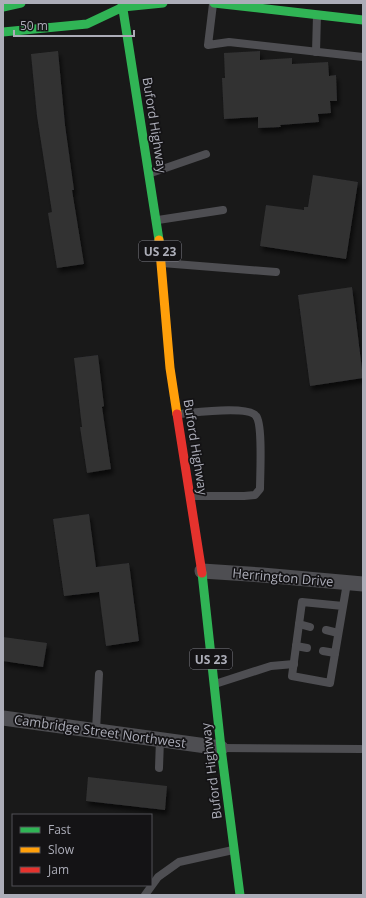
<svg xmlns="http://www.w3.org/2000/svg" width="366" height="898" viewBox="0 0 366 898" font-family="'Open Sans',sans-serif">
  <defs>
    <filter id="shadow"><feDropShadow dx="2.5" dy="4.5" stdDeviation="2" flood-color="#0009"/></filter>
  </defs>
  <rect width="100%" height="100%" fill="#191919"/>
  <g fill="#323233" filter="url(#shadow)">
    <path d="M58,51L65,125L74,190H72L84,264L57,268L48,213L52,212L37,116L31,54Z"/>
    <path d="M260,51V60L292,58V64L328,62L329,76L336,75L337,101H330L331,113L318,114L319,122L280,125L281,127L258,128V117L224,119L222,78H225L224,53Z"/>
    <path d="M313,175L358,182L346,259L260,246L266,205L304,210V207H308Z"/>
    <path d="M352,287L363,378L310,386L298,295Z"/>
    <path d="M98,355L104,406L102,407L111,469L87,473L80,427H82L74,358Z"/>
    <path d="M89,514L96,567L129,563L139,641L106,646L99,592L64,596L53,519Z"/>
    <path d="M3,637L47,643L43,667L3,661Z"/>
    <path d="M88,777L167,786L165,810L86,801Z"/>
  </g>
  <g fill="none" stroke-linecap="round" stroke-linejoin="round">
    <g stroke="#4e4e52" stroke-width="8">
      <path d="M213,4L208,45L229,42L363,57"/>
      <path d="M316,52L317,15"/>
      <path d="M151,173L206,154"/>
      <path d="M158,220L223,210"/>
      <path d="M162,263L276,272"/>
      <path d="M178,414C193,413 248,405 256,416C263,424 260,476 260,489L255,495L244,496H191"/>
      <path d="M343,606L302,602L292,676L330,683L347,583"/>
      <path d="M299,624L310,627"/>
      <path d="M326,630L338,633"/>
      <path d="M296,646L307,648"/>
      <path d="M323,651L335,653"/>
      <path d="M215,684L271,666L294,664"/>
      <path d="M96,730L99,674"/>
      <path d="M221,748L361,749"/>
      <path d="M159,768L160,739"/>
      <path d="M145,895L158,877L179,862L233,850"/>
    </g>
    <g stroke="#4e4e52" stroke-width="15">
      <path d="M202,571L262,575L363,584"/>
      <path d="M3,718L221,748"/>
    </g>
    <g stroke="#30b455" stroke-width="9">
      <path d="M122,3L159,240"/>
      <path d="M214,3L363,20"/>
      <path d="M3,7L21,3"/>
      <path d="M3,32L87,24L123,7L163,3"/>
      <path d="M202,573L221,748L240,895"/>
    </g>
    <path stroke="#ff9f0a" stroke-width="9" d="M159,240L170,368L177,414"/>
    <path stroke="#e5322d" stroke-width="9" d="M177,414L202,573"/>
  </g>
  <g text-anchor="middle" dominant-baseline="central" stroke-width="3.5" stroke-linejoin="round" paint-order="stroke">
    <g fill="#141315" stroke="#7e7f87" stroke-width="1">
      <rect x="139" y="241" width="42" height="20" rx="3"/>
      <rect x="190" y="649" width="42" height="20" rx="3"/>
    </g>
    <g font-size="12" font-weight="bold" fill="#acadb8">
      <text x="160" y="251">US 23</text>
      <text x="211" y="659">US 23</text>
    </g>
    <g font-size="13" fill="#acadb8" stroke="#141315">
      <text transform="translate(155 125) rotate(81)">Buford Highway</text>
      <text transform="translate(196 447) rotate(81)">Buford Highway</text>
      <text transform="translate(283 577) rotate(5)">Herrington Drive</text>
      <text transform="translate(100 731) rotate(8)">Cambridge Street Northwest</text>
      <text transform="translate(211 771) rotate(-97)">Buford Highway</text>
    </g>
  </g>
  <rect width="366" height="898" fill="none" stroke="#acadb8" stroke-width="8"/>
  <rect x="12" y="814" width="140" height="72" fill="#141315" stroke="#515156"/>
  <rect x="20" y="827" width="20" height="6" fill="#30b455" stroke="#515156"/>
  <text x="48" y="834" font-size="12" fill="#acadb8">Fast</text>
  <rect x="20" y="847" width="20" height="6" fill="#ff9f0a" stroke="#515156"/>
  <text x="48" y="854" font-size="12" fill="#acadb8">Slow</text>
  <rect x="20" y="867" width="20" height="6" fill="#e5322d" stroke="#515156"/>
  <text x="48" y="874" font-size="12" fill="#acadb8">Jam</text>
  <path d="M14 30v6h120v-6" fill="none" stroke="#acadb8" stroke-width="2"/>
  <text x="20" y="30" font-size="12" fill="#acadb8" stroke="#141315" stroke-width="3" paint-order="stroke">50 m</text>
</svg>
